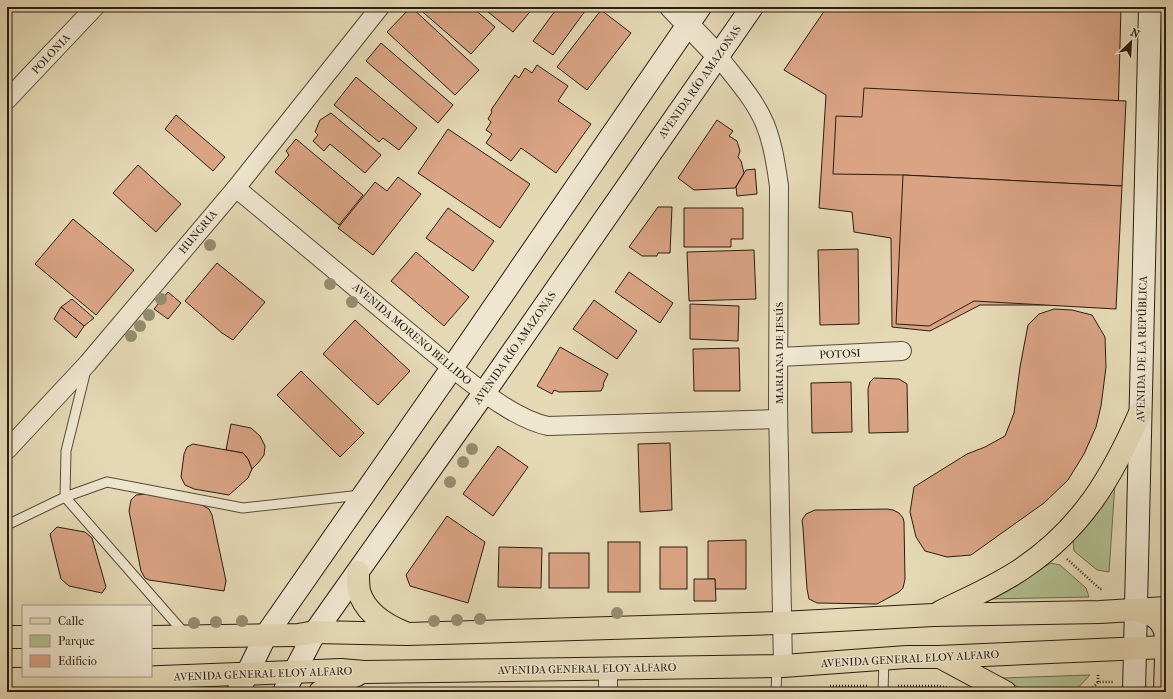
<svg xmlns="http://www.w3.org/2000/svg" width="1173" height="699" viewBox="0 0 1173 699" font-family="'IM FELL French Canon',serif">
  <rect width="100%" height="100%" fill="#e5d9b5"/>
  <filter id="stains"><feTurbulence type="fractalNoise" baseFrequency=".005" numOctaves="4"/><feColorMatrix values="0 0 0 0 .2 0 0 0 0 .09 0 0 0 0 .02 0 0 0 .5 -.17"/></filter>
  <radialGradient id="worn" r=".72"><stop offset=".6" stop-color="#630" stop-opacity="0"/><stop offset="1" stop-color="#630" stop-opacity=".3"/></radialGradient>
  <g fill="#b1c090" stroke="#6c6e50">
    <path d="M1115,483L1109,572L1097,570L1074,551L1073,540Z"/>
    <path d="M1051,563L1060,565L1086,588L1089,597L987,599Z"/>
    <path d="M1090,675L1074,692H1027L1002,678Z"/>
  </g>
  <g fill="#d9a384" stroke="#281d11">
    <path d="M411,7L479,70L455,95L387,32Z"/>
    <path d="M417,7H472L495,27L471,54Z"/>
    <path d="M492,7H534L513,32L488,12Z"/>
    <path d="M558,7H588L553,55L533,41Z"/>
    <path d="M827,7H1121L1113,305H980L930,331L892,327L891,238L854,232L852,212L819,208L826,95L784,70Z"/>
    <path d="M601,10L631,33L587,90L557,67Z"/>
    <path d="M381,43L453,105L438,123L366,61Z"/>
    <path d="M537,65L568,86L558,101L591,124L556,173L521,148L511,161L486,143L492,134L486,130L491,122L488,119L492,112L491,110L515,75L519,78L525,68L532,73Z"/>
    <path d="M356,77L417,128L399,150L383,138L379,142L334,105Z"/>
    <path d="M864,88L1126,101L1122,186L903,175L833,174L836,116L862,117Z"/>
    <path d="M331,113L381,155L365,173L330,144L324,151L313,141L318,135L315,132L320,120Z"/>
    <path d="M176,115L225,157L213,171L165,129Z"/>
    <path d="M717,120L733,131L729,136L737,141L740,151L738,157L741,161L744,173L735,188L694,190L678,178Z"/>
    <path d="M448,129L530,184L500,228L418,173Z"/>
    <path d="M296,139L363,195L339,225L275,172L289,155L286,151Z"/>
    <path d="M138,165L181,204L156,232L113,193Z"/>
    <path d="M755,169L757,194L737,196L736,187L746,170Z"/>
    <path d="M903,175L1122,186L1116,309L974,301L929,326L896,324Z"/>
    <path d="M398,177L421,194L373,255L338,228L375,182L387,191Z"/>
    <path d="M658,207H672L670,253H658L657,256H642L629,247Z"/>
    <path d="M448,208L494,241L473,271L426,238Z"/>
    <path d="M684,208H743V239H731V247H684Z"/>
    <path d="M73,219L134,270L96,315L35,264Z"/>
    <path d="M858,249L859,324L820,325L818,250Z"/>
    <path d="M754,250L756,299L689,301L687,252Z"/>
    <path d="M416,252L469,297L444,326L391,281Z"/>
    <path d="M217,263L265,302L233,340L222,333L185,301Z"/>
    <path d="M629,272L673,303L660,323L615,292Z"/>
    <path d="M168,292L181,303L168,319L154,309Z"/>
    <path d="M72,299L94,318L84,326L61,307Z"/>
    <path d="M594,300L637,331L617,359L573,329Z"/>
    <path d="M690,304L739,306L738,341L690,339Z"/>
    <path d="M61,307L84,326L76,338L54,319Z"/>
    <path d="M1054,309L1072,310L1092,315L1105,337L1106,367L1101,406L1096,427L1084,454L1068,480L1044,503L971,555L947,557L925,551L916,537L910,512L914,487L967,454L985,447L1005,436L1014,413L1020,367L1028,325L1039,314Z"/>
    <path d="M355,320L410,371L378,405L323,354Z"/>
    <path d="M560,347L608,374L603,384L604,385L601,391L559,392L554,390L552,394L537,386Z"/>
    <path d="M739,348L740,391H694L693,349Z"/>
    <path d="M301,371L364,433L340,457L277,395Z"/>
    <path d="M874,378L899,379L907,384L908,432L869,433L868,389L870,382Z"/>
    <path d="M851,382L852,432L812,433L811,383Z"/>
    <path d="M231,424L251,428L260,436L265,446L264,455L258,463L252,469L248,459L243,453L226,450Z"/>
    <path d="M670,443L672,510L640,512L638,444Z"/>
    <path d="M193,444L243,453L248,459L252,469L248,478L229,495L194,489L185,485L181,477L184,454L187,447Z"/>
    <path d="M498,446L528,467L493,516L463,494Z"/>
    <path d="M146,494L202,505L209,509L212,515L226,581L224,591L149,580L145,578L141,571L129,511L131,500L136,495Z"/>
    <path d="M887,509L893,510L899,513L903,518L904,522L905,579L903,588L899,592L877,604L817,603L809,599L807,589L803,528L802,520L806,514L815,510H824Z"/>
    <path d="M447,516L485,542L468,603L410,586L406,575Z"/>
    <path d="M57,527L85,532L92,538L106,587L102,593L69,586L61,579L50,534Z"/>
    <path d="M746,540V589H715V579H708V541Z"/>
    <rect x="608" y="542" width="32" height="50"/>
    <path d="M499,547L542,548L541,588L498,587Z"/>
    <rect x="660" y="547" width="27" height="42"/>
    <rect x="549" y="553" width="40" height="35"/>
    <path d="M694,579H715L716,601H694Z"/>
  </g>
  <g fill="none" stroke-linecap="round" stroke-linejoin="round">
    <defs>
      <g id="service">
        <path d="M86,370L66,451L65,497L186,635"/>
        <path d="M7,525L65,497L107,482L243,508L361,495"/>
        <path d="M776,692L777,666"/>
        <path d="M883,692L884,659"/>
      </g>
      <g id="minor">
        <path d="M718,56C734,77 754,98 765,124C773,144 776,165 779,186L778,406L783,666"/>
        <path d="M7,100L95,7"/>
        <path d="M236,188L452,368C479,389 515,419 548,426L778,419"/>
        <path d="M779,357L902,351"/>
        <path d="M7,450L88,363L236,188L380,7"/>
        <path d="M608,669V692"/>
      </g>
      <path id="tertiary" d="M671,7L718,56"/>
      <g id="secondary">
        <path d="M238,692L266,635L452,368L700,7"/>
        <path d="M284,692L315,632L484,393L752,7"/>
        <path d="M1134,692L1150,7"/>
      </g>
      <g id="primary">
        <path d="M358,572C358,578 358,585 359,591C365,613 385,625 405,633"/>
        <path d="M1137,610C1154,614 1164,620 1166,637"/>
        <path d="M940,612C968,598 997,586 1023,568C1082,528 1112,477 1140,413"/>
        <path d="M7,637H23"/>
        <path d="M151,637L298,635L315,632L407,634L781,623L933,615L1100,612L1166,608"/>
        <path d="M940,657L1005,692"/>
        <path d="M7,679L136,678L341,670L364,672L783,666L907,657H938L1166,647"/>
        <path d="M320,692L338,682L357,675"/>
        <path d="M1165,692L1166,657"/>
      </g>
    </defs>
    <use href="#service" stroke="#574c3a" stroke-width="11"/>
    <use href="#minor" stroke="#574c3a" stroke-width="20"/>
    <use href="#tertiary" stroke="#574c3a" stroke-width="24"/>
    <use href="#secondary" stroke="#281d11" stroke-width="24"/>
    <use href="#primary" stroke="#281d11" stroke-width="24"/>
    <g stroke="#281d11" stroke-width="2.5" stroke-dasharray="1 2" stroke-linecap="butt">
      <path d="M1067,559L1100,589H1102"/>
      <path d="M1098,682V674"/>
      <path d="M830,686H869"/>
      <path d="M898,686H939L950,688"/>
      <path d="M1089,692L1098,682H1114"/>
    </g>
    <use href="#service" stroke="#eee6cf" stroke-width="9"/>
    <use href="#minor" stroke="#eee6cf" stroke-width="18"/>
    <use href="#tertiary" stroke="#eee6cf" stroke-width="22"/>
    <use href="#secondary" stroke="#eee6cf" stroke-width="22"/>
    <use href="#primary" stroke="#e5d9b5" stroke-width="22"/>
  </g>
  <g fill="#948d70">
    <circle cx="210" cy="245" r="6"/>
    <circle cx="330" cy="284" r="6"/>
    <circle cx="161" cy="299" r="6"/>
    <circle cx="352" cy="302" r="6"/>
    <circle cx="149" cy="315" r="6"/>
    <circle cx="140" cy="326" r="6"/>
    <circle cx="131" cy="336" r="6"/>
    <circle cx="472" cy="449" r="6"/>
    <circle cx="463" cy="462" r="6"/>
    <circle cx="450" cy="482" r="6"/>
    <circle cx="617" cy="613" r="6"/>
    <circle cx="480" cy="619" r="6"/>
    <circle cx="457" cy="620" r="6"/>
    <circle cx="242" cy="621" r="6"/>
    <circle cx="434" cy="621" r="6"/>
    <circle cx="216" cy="622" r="6"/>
    <circle cx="194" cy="623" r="6"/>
  </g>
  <g text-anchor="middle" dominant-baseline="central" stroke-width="3" stroke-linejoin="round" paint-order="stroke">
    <g font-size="11" fill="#281d11" stroke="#eee6cf">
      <text transform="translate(51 54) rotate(-47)">POLONIA</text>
      <text transform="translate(700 82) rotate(-55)">AVENIDA RÍO AMAZONAS</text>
      <text transform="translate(198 232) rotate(-50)">HUNGRIA</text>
      <text transform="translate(412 334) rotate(40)">AVENIDA MORENO BELLIDO</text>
      <text transform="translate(515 348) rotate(-55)">AVENIDA RÍO AMAZONAS</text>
      <text transform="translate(1142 349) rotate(-89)">AVENIDA DE LA REPÚBLICA</text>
      <text transform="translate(779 353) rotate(-90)">MARIANA DE JESÚS</text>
      <text transform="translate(840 354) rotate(-3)">POTOSI</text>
      <text transform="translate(910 659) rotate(-3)">AVENIDA GENERAL ELOY ALFARO</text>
      <text transform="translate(587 669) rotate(-1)">AVENIDA GENERAL ELOY ALFARO</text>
      <text transform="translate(263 674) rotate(-2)">AVENIDA GENERAL ELOY ALFARO</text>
    </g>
  </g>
  <rect width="1173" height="699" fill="none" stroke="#e5d9b5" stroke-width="24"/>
  <rect x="8" y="8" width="1157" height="683" fill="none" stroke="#281d11" stroke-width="2"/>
  <rect x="12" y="12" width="1149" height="675" fill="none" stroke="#281d11"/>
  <rect x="22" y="605" width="130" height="72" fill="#eee6cf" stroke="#9f9683"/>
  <rect x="30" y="618" width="20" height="6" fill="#e5d9b5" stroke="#9f9683"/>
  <text x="58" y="625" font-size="12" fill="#281d11">Calle</text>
  <rect x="30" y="635" width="20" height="12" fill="#b1c090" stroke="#9f9683"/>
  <text x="58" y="645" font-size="12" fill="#281d11">Parque</text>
  <rect x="30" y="655" width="20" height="12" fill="#d9a384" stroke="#9f9683"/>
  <text x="58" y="665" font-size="12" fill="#281d11">Edificio</text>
  <g transform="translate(1131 42) rotate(25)" stroke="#eee6cf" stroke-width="3" paint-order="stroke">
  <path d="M0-3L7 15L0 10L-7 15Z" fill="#281d11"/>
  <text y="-6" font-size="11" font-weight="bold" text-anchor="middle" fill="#281d11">N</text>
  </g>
  <rect width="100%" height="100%" filter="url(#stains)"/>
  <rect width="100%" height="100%" fill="url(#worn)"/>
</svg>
